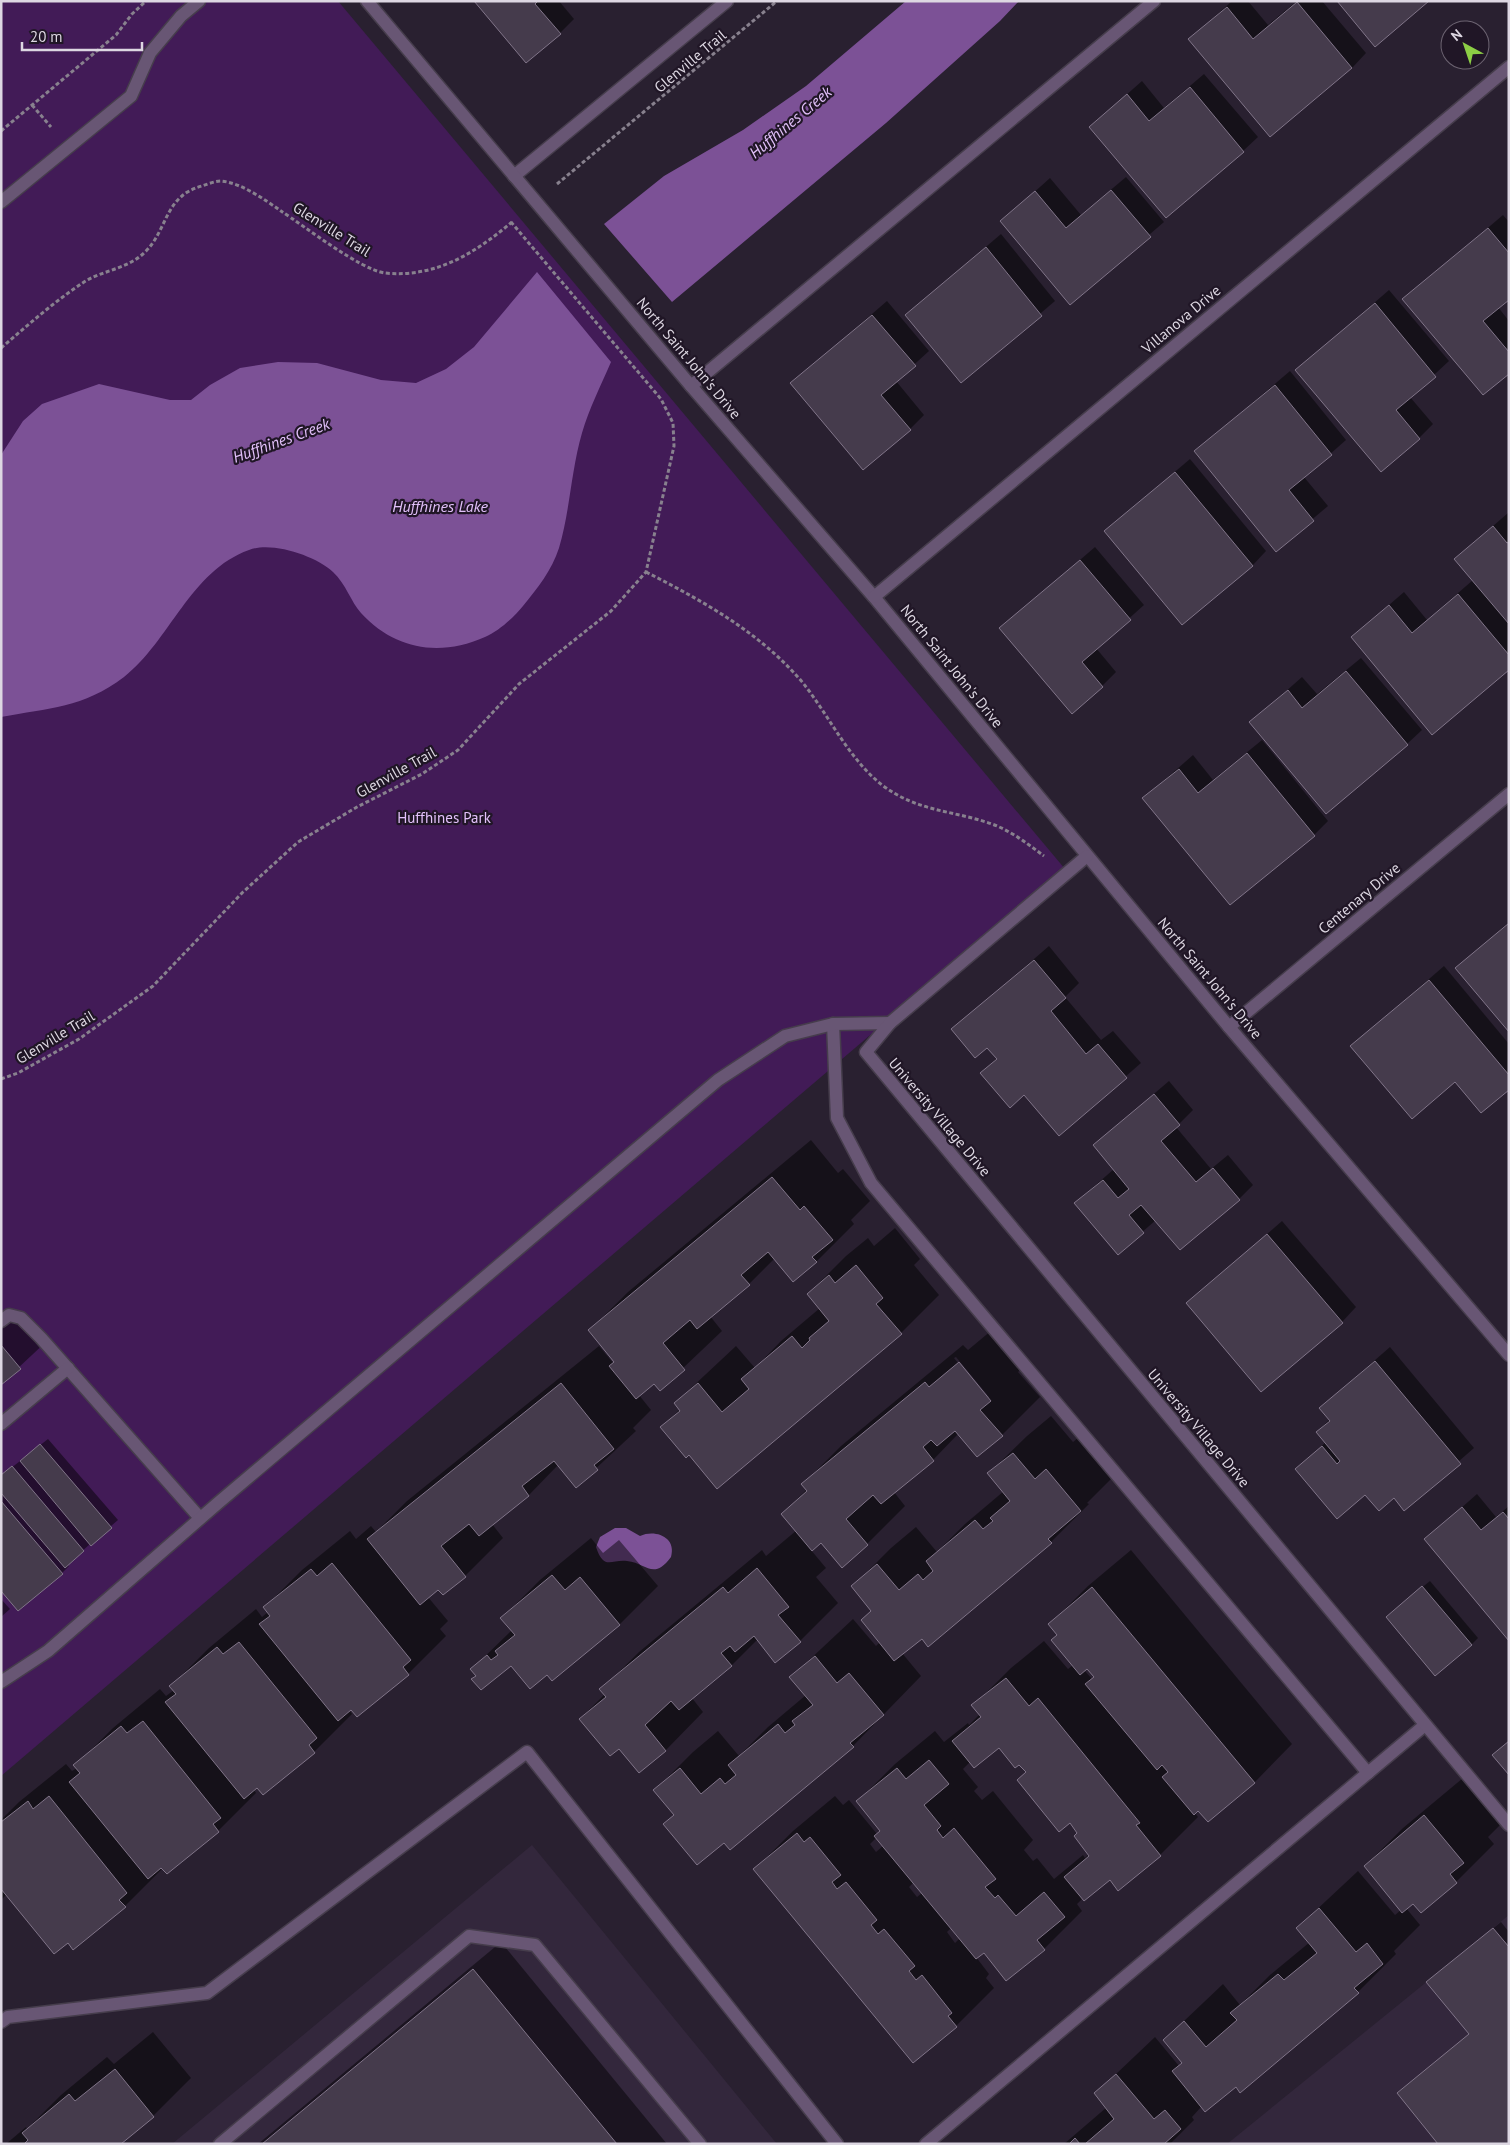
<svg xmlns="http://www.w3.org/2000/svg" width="1510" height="2145" viewBox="0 0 1510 2145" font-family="'PT Sans',sans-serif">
  <rect width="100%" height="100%" fill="#292030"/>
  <g fill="#33273c">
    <path d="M532,1845L777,2144H172Z"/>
    <path d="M1509,1915V2144H1227Z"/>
  </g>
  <path fill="#421b57" d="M1,1H338L1065,869L1,1776Z"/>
  <g fill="#7c5196">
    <path d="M906,1H1019L1000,21L886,123L672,302L604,224L664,176L743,130L806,86Z"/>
    <path d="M537,272L611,362C601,385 589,409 582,433C571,471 570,511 559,548C552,570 537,589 523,606C514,617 499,631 485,637C440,657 395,650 361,613C351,602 346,584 333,572C316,556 272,541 249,550C190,571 170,641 124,677C83,708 49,708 1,717V455L23,421L42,404L99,384L170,400H191L210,385L240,368L278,362L317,363L381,380L416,383L446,369L474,347Z"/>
    <path d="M615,1528H626L640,1536C655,1529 677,1537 671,1557C653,1581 647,1563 627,1561C611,1559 604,1571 596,1547L600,1537Z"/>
  </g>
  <g fill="#0007" fill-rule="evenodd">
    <path d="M475,1H559L574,19L560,33Z"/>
    <path d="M1232,1H1248L1268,25L1297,1H1322L1366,53L1352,68L1190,39Z"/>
    <path d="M1204,74L1258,137L1243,151L1090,127L1142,81L1164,108Z"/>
    <path d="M1126,177L1164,222L1070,303L1002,221L1050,178L1081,215Z"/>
    <path d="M1503,215L1509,222V298L1498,307L1509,321V372L1404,299Z"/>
    <path d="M1001,234L1055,301L961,381L906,315Z"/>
    <path d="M1389,290L1449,361L1410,397L1433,424L1419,438L1297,370Z"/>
    <path d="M887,301L929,351L896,381L924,415L910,429L792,383Z"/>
    <path d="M1290,371L1346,440L1304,477L1328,506L1276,550L1196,451Z"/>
    <path d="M1190,459L1266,551L1252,566L1105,531Z"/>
    <path d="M1508,513L1509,669L1352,637L1404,592L1427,620L1473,580L1455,559Z"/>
    <path d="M1095,547L1144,605L1096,648L1116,672L1102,686L1001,628Z"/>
    <path d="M1361,658L1422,730L1407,744L1251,722L1302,677L1317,694Z"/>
    <path d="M1262,740L1328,821L1314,835L1144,798L1193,755L1213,780Z"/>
    <path d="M1509,922V1030L1457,968Z"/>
    <path d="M1049,946L1079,983L1065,997L1101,1040L1113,1031L1141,1063L1059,1135L1024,1094L982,1073L997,1058L987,1047L953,1029Z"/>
    <path d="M1444,966L1509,1044V1089L1456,1080L1352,1046Z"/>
    <path d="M1169,1081L1193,1110L1176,1127L1211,1169L1228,1155L1253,1185L1239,1199L1156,1220L1118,1253L1075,1203L1114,1169L1094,1145Z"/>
    <path d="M811,1140L838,1173L843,1169L870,1201L851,1220L854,1224L816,1262L775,1258L749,1284L710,1316L722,1331L660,1390L654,1382L639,1395L651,1410L633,1428L636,1431L576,1487L558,1465L529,1495L492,1524L503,1538L465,1576L439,1588L428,1597L448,1621L440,1629L446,1636L408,1674L357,1715L348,1705L347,1707L352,1714L314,1752L263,1793L257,1787L254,1790L256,1793L218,1831L167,1873L163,1868L125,1906L68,1941L7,1894L1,1900V1820L19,1802L66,1764L72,1771L77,1768L75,1766L113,1728L160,1689L166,1696L174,1690L171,1686L209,1648L256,1609L262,1617L268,1612L264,1608L302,1570L350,1531L356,1539L371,1526L376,1532L407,1501L599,1346L614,1364L616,1362L590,1330L628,1292Z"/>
    <path d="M1282,1221L1356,1307L1342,1322L1188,1303Z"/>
    <path d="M895,1228L920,1259L914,1265L939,1295L901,1333L689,1454L662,1428L680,1409L675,1403L736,1346L755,1368L781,1341L820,1308L808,1294L846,1256L868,1238L874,1246Z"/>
    <path d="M23,1311L48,1340L1,1384V1329Z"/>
    <path d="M998,1325L1028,1362L1018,1372L1040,1397L1002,1435L959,1433L933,1460L894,1492L905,1506L867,1544L821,1541L811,1550L826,1568L816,1577L838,1603L800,1641L758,1639L731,1666L692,1698L703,1712L666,1750L639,1771L619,1747L580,1719L605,1694L601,1690L639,1652L762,1550L766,1556L797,1530L783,1514L807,1489L803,1484L841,1446L963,1345L968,1350ZM956,1357L989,1397L988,1399L954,1358Z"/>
    <path d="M1390,1347L1474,1448L1404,1509L1394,1497L1365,1493L1297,1469L1326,1442L1317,1432L1330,1419L1320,1408Z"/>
    <path d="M1051,1416L1073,1442L1085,1432L1118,1472L1087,1503L1089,1504L1051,1542L902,1653L921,1676L853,1746L725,1841L675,1814L655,1790L693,1752L718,1731L739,1756L768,1727L806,1695L791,1677L853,1619L876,1646L880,1642L872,1610L853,1586L891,1548L916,1527L937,1552L965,1524L1004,1491L989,1473L1027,1436Z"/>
    <path d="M48,1439L118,1520L67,1564L69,1566L62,1573L19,1609L1,1589V1476Z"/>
    <path d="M1477,1494L1496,1517L1509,1506V1639L1426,1539Z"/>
    <path d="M591,1538L603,1553L619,1540L658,1586L620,1624L552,1680L547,1673L511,1664L473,1679L477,1675L472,1669L512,1630L502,1618L540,1580Z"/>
    <path d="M1131,1550L1292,1744L1255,1782L1208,1821L1198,1809L1195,1813L1198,1817L1160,1855L1110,1879L1083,1898L1077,1904L1082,1911L1044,1949L1007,1979L984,1952L976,1957L989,1974L986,1978L994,1988L956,2026L755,1869L793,1831L835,1796L843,1805L849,1800L877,1834L881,1830L857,1802L895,1764L935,1731L944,1742L968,1723L969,1725L980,1714L973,1706L1011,1668L1044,1641L1068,1669L1073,1665L1059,1634L1050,1624L1088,1586ZM1087,1667L1095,1677L1092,1679L1084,1670ZM999,1746L1027,1772L1079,1833L1089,1854L1085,1858L1083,1855L1054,1879L1037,1858L1033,1861L1024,1850L1033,1840L993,1791L982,1800L974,1791L978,1787L963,1769L971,1761ZM877,1837L884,1845L876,1852L870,1844ZM914,1882L922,1893L917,1897L909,1887ZM951,1928L960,1938L955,1943L947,1932Z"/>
    <path d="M1430,1581L1478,1638L1471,1645L1394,1610Z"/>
    <path d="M1,1599L10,1609L1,1617Z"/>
    <path d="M1463,1778L1501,1824L1488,1837L1494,1844L1456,1882L1421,1912L1413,1902L1406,1908L1420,1925L1394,1951L1396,1954L1358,1992L1236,2085L1202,2106L1192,2117L1194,2120L1170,2144H1064L1107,2107L1096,2093L1155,2037L1179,2066L1183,2062L1164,2040L1223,1984L1240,2005L1270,1975L1310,1942L1297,1928L1358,1871L1395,1915L1401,1910L1365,1866L1403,1828Z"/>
    <path d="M1501,1922L1509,1932V2144L1470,2034L1435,1975Z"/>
    <path d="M501,1942L667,2144H258Z"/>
    <path d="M153,2032L191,2078L153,2116L119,2144H6L26,2127L27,2129L61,2095L107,2057L114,2064Z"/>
  </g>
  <g fill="#453b4c" stroke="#817589">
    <path d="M474,1H538L535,4L561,34L526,63Z"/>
    <path d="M1337,1H1429L1375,47Z"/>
    <path d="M1297,2L1352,68L1270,137L1188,39L1227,7L1253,39Z"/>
    <path d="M1190,87L1244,152L1166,218L1089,127L1127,94L1149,121Z"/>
    <path d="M1111,190L1151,237L1070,305L1000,221L1035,191L1066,228Z"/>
    <path d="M1488,228L1509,253V300L1483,321L1509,352V374L1483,395L1402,299Z"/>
    <path d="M986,247L1042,316L961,383L905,315Z"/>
    <path d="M1375,303L1436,377L1396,410L1420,439L1381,472L1295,370Z"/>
    <path d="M872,315L916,366L881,395L911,430L863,470L790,383Z"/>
    <path d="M1275,385L1332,455L1289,490L1314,521L1276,552L1194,451Z"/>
    <path d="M1175,472L1253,566L1182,625L1104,531Z"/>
    <path d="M1493,526L1507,543L1509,542V624L1454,559Z"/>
    <path d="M1080,560L1131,620L1082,662L1103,687L1072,714L999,628Z"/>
    <path d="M1458,594L1509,655V670L1432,735L1351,637L1389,605L1412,633Z"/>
    <path d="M1346,671L1408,745L1326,814L1249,722L1288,690L1302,708Z"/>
    <path d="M1247,753L1315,836L1230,905L1142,798L1179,769L1198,793Z"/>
    <path d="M1509,923V1032L1455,968Z"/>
    <path d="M1034,960L1066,998L1051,1011L1086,1054L1098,1044L1127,1078L1059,1136L1024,1095L1010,1108L980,1073L997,1059L987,1048L975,1058L951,1029Z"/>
    <path d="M1429,980L1509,1075V1090L1481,1113L1455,1082L1412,1119L1350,1046Z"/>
    <path d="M1154,1094L1180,1125L1161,1141L1196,1182L1213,1168L1240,1200L1180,1250L1141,1205L1129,1215L1144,1233L1118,1255L1074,1203L1103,1180L1118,1198L1129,1189L1093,1145Z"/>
    <path d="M772,1177L800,1210L804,1206L833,1240L812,1257L817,1262L793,1282L768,1252L741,1275L750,1285L697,1329L690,1320L663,1343L685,1370L660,1391L654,1384L636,1399L609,1366L614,1362L588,1330Z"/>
    <path d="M1267,1234L1343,1323L1261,1392L1186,1303Z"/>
    <path d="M856,1265L883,1298L876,1304L902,1334L717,1489L689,1455L686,1458L660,1427L680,1411L674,1403L698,1383L722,1412L749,1389L741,1379L792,1336L802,1348L810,1340L809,1338L829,1321L807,1294L829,1275L835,1283Z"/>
    <path d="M1,1345L21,1369L1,1385Z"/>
    <path d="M1375,1361L1461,1464L1404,1511L1394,1498L1379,1511L1365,1495L1337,1519L1295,1469L1322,1446L1337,1464L1340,1461L1316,1432L1330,1421L1319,1408Z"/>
    <path d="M959,1362L991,1401L980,1410L1003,1436L977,1457L955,1431L937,1446L931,1440L923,1447L934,1461L881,1504L873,1495L846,1519L868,1545L842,1568L821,1543L812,1551L781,1514L807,1491L801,1484L925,1382L929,1387Z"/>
    <path d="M561,1383L614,1449L594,1465L598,1470L576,1488L554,1461L522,1486L529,1496L479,1536L469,1524L441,1546L466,1577L443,1595L438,1590L420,1605L367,1539Z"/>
    <path d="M40,1444L112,1528L91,1546L20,1461Z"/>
    <path d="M1013,1453L1035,1479L1046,1469L1081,1511L1048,1539L1052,1543L928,1647L922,1639L894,1661L861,1620L871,1611L851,1586L877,1564L899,1590L918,1574L923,1580L933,1571L926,1561L975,1520L983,1529L993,1521L990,1518L1010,1501L987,1473Z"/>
    <path d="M12,1466L84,1551L65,1568L1,1493V1475Z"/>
    <path d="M1,1501L63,1574L18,1611L1,1591Z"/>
    <path d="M1462,1507L1481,1530L1503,1512L1509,1519V1641L1424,1539Z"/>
    <path d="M332,1563L411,1660L403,1667L409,1675L357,1717L351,1710L338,1721L259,1624L270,1616L263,1607L311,1569L317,1576Z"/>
    <path d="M757,1568L789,1607L778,1615L801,1642L775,1663L754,1636L735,1652L730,1646L721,1653L732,1666L679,1710L671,1701L645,1725L666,1751L639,1773L619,1749L610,1756L579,1719L606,1697L599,1689L723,1587L728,1593Z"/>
    <path d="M552,1575L565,1590L580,1577L620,1625L552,1681L547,1675L530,1689L511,1666L481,1690L471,1679L476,1676L470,1669L487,1655L491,1660L498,1655L495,1651L515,1635L500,1618Z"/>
    <path d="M1422,1586L1472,1645L1435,1676L1386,1617Z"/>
    <path d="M1092,1587L1255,1783L1208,1822L1198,1811L1194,1815L1162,1777L1168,1772L1162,1765L1157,1770L1085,1684L1094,1677L1087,1669L1080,1675L1051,1640L1057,1635L1048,1624Z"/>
    <path d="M239,1642L317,1738L309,1745L315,1753L263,1795L257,1788L244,1799L165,1702L176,1694L169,1686L217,1647L223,1654Z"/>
    <path d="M815,1656L837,1683L849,1673L884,1715L850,1743L854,1747L730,1850L724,1843L697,1865L663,1824L674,1815L653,1790L680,1768L701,1794L720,1778L725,1784L736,1775L728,1765L778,1724L785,1733L795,1725L792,1721L813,1705L789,1677Z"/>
    <path d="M1006,1678L1029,1706L1038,1698L1140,1823L1136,1825L1161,1856L1118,1891L1110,1880L1084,1901L1064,1877L1089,1856L1074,1836L1077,1833L1070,1823L1059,1832L1017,1780L1026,1772L1019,1765L1015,1768L999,1748L974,1768L952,1741L981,1717L971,1705Z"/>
    <path d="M143,1721L221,1818L213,1824L219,1832L167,1874L161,1868L148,1879L69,1782L80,1773L73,1765L121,1726L127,1733Z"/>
    <path d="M1509,1741V1775L1492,1755Z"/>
    <path d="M929,1760L949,1784L924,1805L941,1826L937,1830L943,1838L954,1828L996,1879L985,1887L995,1898L998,1895L1016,1916L1044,1892L1065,1917L1037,1940L1045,1950L1006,1981L984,1953L976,1959L874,1836L880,1831L856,1801L897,1768L906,1779Z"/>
    <path d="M49,1796L127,1893L119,1900L126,1907L73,1950L68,1943L54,1954L1,1889V1822L28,1801L33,1809Z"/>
    <path d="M1424,1815L1464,1863L1450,1874L1457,1883L1421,1913L1413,1904L1402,1913L1364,1866Z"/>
    <path d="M797,1833L804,1842L810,1837L841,1875L832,1882L837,1889L846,1882L877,1920L871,1925L878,1934L884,1929L915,1966L909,1971L916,1980L922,1975L952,2013L948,2016L957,2027L913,2063L753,1869Z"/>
    <path d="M1319,1908L1356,1952L1367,1943L1383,1964L1354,1988L1359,1993L1240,2093L1236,2087L1205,2112L1172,2071L1182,2063L1163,2040L1184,2021L1206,2047L1237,2020L1230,2013L1278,1974L1284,1980L1317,1953L1296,1928Z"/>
    <path d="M1493,1928L1509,1947V2144H1438L1397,2093L1469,2034L1426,1982Z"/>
    <path d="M473,1969L617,2144H262Z"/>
    <path d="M115,2069L154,2117L121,2144H24L28,2140L22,2133L69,2094L75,2101Z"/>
    <path d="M1116,2074L1154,2119L1165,2110L1181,2129L1164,2144H1085L1114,2119L1094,2093Z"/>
    <path d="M1075,2138L1080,2144H1069Z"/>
  </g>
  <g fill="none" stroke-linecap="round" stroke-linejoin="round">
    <defs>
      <g id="service">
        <path d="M514,176L727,1"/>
        <path d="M1,202L131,96L150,53L181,16L199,1"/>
        <path d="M691,386L1154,1"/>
        <path d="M833,1024L837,1118L871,1183L1368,1773"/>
        <path d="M1,1321L9,1315L21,1318L41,1338L200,1518"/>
        <path d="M1,1424L68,1368"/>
        <path d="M1,1682L48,1651L218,1503L718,1080L785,1036L833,1024L890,1023"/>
        <path d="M1,2022L8,2017L207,1993L527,1752L837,2144"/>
        <path d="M220,2144L469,1936L535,1945L700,2144"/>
        <path d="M926,2144L1425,1725"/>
      </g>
      <g id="minor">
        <path d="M367,1L691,386L874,597L1229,1027L1509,1355"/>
        <path d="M874,597L1509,67"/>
        <path d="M1087,856L890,1023L866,1052L1509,1825"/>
        <path d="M1229,1027L1509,794"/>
      </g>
    </defs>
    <use href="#service" stroke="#463d4c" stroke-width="15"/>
    <use href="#minor" stroke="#463d4c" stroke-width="15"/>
    <g stroke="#88818e" stroke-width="3" stroke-dasharray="4 2.5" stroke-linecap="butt">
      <path d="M32,105L51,127"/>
      <path d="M1,131L116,35L132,14L146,1"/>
      <path d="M557,184L777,1"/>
      <path d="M1,348C28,325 55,301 84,282C103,270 128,269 145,252C168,230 164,196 202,186C208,184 215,181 221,181C242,183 265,200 281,211C304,226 361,270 385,273C436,278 475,253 512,222"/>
      <path d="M646,572C703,601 761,633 803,683C830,717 848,758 882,785C918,812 952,810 992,824C1011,831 1028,844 1044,856"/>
      <path d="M1,1079L18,1073L79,1039L153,986L242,893L298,842L357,807L422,774L458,750L519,684L611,611L646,572L674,446L673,423L661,399L511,222"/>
    </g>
    <use href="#service" stroke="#685674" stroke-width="12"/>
    <use href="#minor" stroke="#685674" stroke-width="12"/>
  </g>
  <g text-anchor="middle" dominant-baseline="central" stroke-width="4.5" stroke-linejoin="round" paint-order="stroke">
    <g font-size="15" fill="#ddd7e2" stroke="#201626">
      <text transform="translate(690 61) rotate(-40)">Glenville Trail</text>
      <text transform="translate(332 229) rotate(32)">Glenville Trail</text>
      <text transform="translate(1181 319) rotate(-40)">Villanova Drive</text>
      <text transform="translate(689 358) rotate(50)">North Saint John's Drive</text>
      <text transform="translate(952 666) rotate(51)">North Saint John's Drive</text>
      <text transform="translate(396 772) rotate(-29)">Glenville Trail</text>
      <text transform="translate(1359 898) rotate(-40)">Centenary Drive</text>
      <text transform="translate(1210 978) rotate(50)">North Saint John's Drive</text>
      <text transform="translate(55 1037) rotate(-31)">Glenville Trail</text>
      <text transform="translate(940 1117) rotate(50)">University Village Drive</text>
      <text transform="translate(1199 1428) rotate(50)">University Village Drive</text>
    </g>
    <g font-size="15" fill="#e3c1fb" stroke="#201626">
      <text x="444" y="817">Huffhines Park</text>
    </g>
    <g font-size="16" font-style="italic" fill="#e2c0fa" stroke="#201626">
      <text transform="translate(790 122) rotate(-40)">Huffhines Creek</text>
      <text transform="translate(281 440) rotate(-20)">Huffhines Creek</text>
      <text x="440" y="506">Huffhines Lake</text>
    </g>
  </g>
  <rect width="1510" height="2145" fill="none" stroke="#ddd7e2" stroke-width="5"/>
  <g transform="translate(1465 45) rotate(320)"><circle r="24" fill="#201626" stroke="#6c6371"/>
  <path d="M0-4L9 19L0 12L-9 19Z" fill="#8cce45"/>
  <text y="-8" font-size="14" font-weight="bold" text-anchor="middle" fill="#ddd7e2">N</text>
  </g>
  <path d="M22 42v8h120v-8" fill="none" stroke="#ddd7e2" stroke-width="2.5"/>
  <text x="30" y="42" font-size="15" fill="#ddd7e2" stroke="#201626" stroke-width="4" paint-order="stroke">20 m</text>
</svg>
